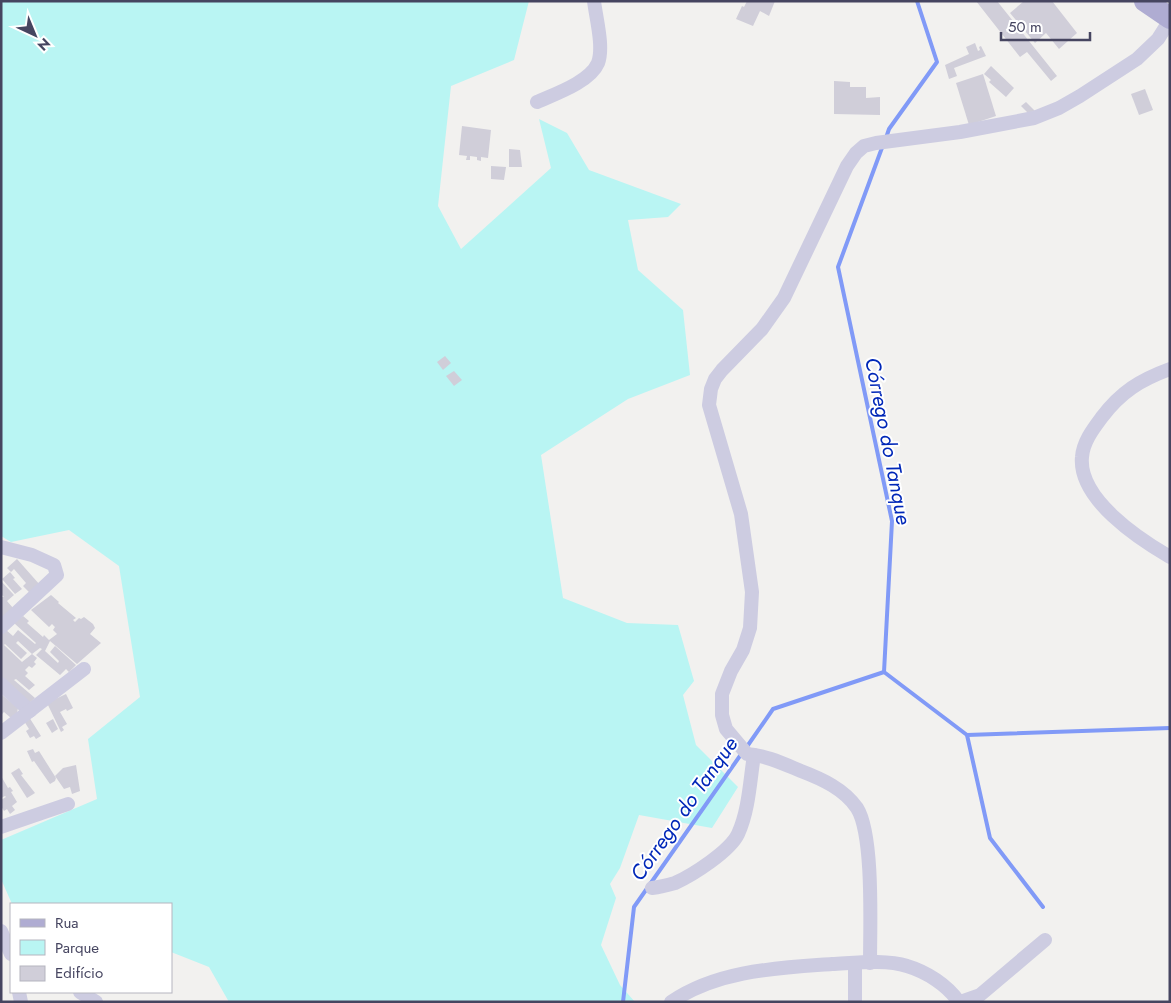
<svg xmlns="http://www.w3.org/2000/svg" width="1171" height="1003" viewBox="0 0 1171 1003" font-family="Jost,sans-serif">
  <rect width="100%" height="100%" fill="#f2f1ef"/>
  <path fill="#b9f5f3" d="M1,1H529L514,60L451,86L438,206L461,249L551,168L539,119L567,133L589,170L681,204L668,217L628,220L638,270L683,310L690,375L628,399L541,455L563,598L627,623L678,625L694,681L683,695L696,745L738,787L712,828L639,815L620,868L610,884L616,898L601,945L620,985L635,1002H229L209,967L171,952V904H12L1,879V840L97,799L88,739L140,697L119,566L69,530L11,542L1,536Z"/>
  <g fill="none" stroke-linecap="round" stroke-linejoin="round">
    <g stroke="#819af7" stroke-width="4">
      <path d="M886,138L889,129L937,62L917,1"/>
      <path d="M884,672L967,735L990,838L1043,907"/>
      <path d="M967,735L1170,728"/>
      <path d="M746,748L773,709L884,672L892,521L838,267L883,145"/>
      <path d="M623,1002L634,907L742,753"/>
    </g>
  </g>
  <g fill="#d0ced9">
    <path d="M747,1H775L769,16L760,11L753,26L736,19L742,6L744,7Z"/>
    <path d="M976,1H997L1057,76L1051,81L1027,52L1020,57Z"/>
    <path d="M1024,1H1052L1077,33L1059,49L1046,33L1035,43L1010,13Z"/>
    <path d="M975,43L978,51L980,50L979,47L981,46L986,56L954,68L957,76L949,79L945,65L969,54L966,47Z"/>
    <path d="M991,66L1014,88L1006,97L989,82L991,80L984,74Z"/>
    <path d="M983,74L996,116L969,125L956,83Z"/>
    <path d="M834,81L850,82V87H866V98L880,97V115L834,114Z"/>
    <path d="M1145,89L1153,110L1139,115L1131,94Z"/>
    <path d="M1026,102L1035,111L1028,113L1021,106Z"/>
    <path d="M462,126L491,130L488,158L481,157V161L477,160V157L470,156V160H466L467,156L459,155Z"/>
    <path d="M509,149L520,150L522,167H509Z"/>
    <path d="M491,166L506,167L504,180L491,179Z"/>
    <path d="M445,356L451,363L443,370L437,362Z"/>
    <path d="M454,371L462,380L454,386L446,376Z"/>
    <path d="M17,559L40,585L30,593L23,586L26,583L14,569L11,572L7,568Z"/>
    <path d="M10,572L15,578L13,579L22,589L15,594L2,579Z"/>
    <path d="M1,581L14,595L7,601L13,608L1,619V597H4L1,594Z"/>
    <path d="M51,595L59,602L58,603L76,618L73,620L75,622L79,618L81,619L84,617L93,624L95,628L90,634L101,643L77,664L50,641L45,651L58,663L59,661L50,652L55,646L76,665L69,672L66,669L60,675L36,655L42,649L40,648L32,654L18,641L16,643L27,653L21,659L5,644L4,645L22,662L32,654L37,658L34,662L36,664L32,668L29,666L25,670L28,673L25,676L35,685L29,690L16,679L14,680L35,698L27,705L1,680V634L6,630L13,636L18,630L35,644L36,643L14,623L23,616L29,621L27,623L43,637L44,635L49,640L57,634L53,630L55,627L52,624L49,627L31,610Z"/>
    <path d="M1,694L18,708L17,713L11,718L4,712L1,715Z"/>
    <path d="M66,694L73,708L67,711L66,709L60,712L67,724L62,727L64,730L61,732L47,703Z"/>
    <path d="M29,717L41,736L36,739L34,736L30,738L26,731L29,729L24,721Z"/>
    <path d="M53,719L58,729L52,733L46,723Z"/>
    <path d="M33,749L35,753L39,751L56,778L55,781L50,784L34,761L32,762L27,751Z"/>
    <path d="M76,765L80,791L72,794L70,787L64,789L55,776L63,768Z"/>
    <path d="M19,768L23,774L21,775L35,793L27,798L11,773Z"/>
    <path d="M1,776L8,788L10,787L13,791L11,792L17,802L12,806L15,810L10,814L7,809L4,811L1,806V800L6,797L5,796L1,798Z"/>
  </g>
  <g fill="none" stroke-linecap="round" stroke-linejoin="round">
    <g stroke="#cdcce1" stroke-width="14">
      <path d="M537,102C555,94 590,82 598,63C604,47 596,18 594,1"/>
      <path d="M1170,369C1140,380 1121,392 1102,417C1093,429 1083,442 1082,457C1078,499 1139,539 1170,557"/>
      <path d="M1,547L32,555L54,565L57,575L1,627"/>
      <path d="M1,684L30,711"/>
      <path d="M1,733L84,669"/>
      <path d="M1,827L68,804"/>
      <path d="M652,888C660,887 668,885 675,883C693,875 730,851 738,834C749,810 750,780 754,755"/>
      <path d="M1,931L11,954"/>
      <path d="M855,963V1002"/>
      <path d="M870,963C870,928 874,835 857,808C844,789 822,779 801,771C784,764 765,755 747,754L726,729L722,715V694L731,671L743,650L750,628L752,592L741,514L709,405L711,389L715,379L722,370L762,329L784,298L847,166L856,153L864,146L876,143L960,132L1034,118L1059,108L1080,96L1137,59L1158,39L1170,20"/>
      <path d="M19,992L21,1002"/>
      <path d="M80,992L96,1002"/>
      <path d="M671,1002C718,970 777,968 832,964C854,963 886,959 907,966C927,972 947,985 959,1002"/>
      <path d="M960,1002L980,995L1045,940"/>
    </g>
    <path stroke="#afacd2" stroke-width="22" d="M1145,1L1170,18"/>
  </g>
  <g text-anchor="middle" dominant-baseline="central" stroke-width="4" stroke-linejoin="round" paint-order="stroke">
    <g font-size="21" font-style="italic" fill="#0027b8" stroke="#fff">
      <text transform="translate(888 441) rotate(79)">Córrego do Tanque</text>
      <text transform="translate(684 809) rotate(-55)">Córrego do Tanque</text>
    </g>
  </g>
  <rect width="1171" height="1003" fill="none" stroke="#464560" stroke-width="5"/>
  <rect x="10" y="903" width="162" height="90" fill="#ffffff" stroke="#b5b5bf"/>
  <rect x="20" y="919" width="25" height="8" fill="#afacd2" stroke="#b5b5bf"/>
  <text x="55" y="928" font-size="15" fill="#464560">Rua</text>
  <rect x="20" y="940" width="25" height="15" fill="#b9f5f3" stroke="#b5b5bf"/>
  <text x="55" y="953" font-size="15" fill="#464560">Parque</text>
  <rect x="20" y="966" width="25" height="15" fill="#d0ced9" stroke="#b5b5bf"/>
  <text x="55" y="978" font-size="15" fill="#464560">Edifício</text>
  <g transform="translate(35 35) rotate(136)" stroke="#ffffff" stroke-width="4" paint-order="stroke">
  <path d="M0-4L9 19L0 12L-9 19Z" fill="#464560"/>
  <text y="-8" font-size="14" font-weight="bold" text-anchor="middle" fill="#464560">N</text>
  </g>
  <path d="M1001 32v8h89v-8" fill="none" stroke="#464560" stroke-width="2.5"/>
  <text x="1008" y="32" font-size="15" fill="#464560" stroke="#ffffff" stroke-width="4" paint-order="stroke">50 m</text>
</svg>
